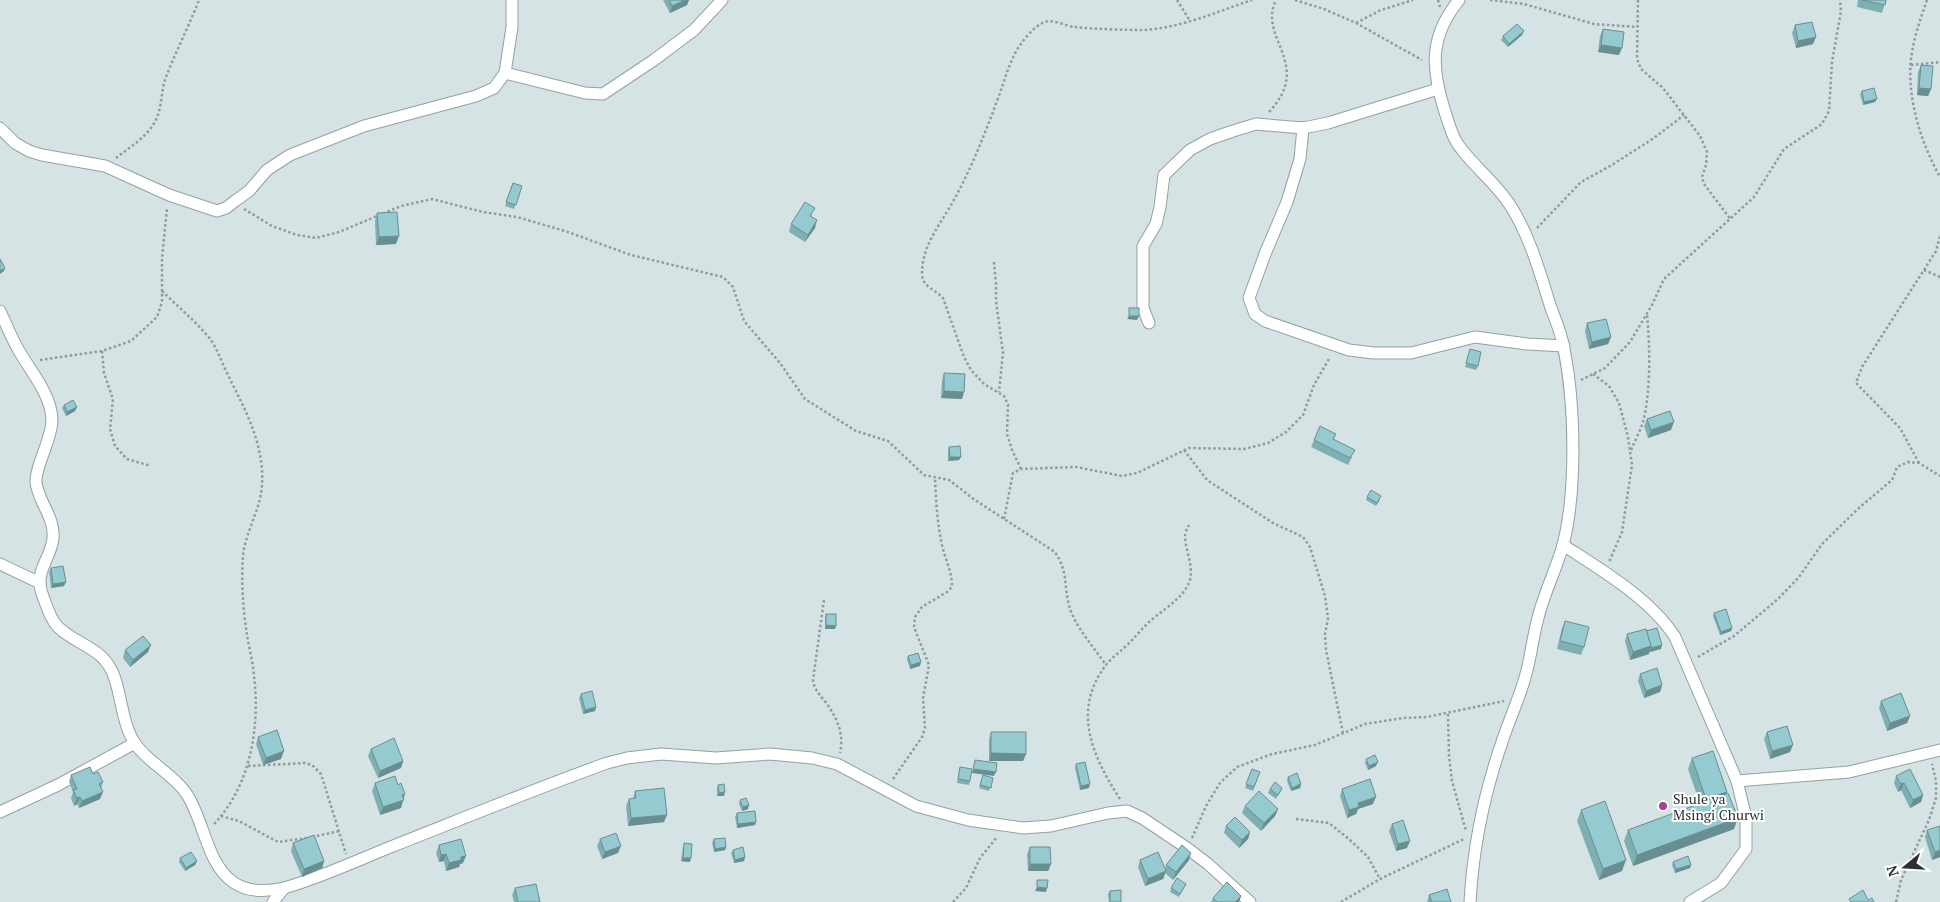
<svg xmlns="http://www.w3.org/2000/svg" width="1940" height="902" viewBox="0 0 1940 902" font-family="'PT Serif',serif">
  <rect width="100%" height="100%" fill="#d5e3e4"/>
  <g fill="none" stroke-linecap="round" stroke-linejoin="round">
    <defs>
      <g id="minor">
        <path d="M1459,0C1429,37 1431,68 1445,112C1450,127 1453,140 1463,151C1478,170 1497,185 1510,205C1530,236 1540,273 1551,308C1556,321 1562,335 1564,349C1575,404 1577,491 1563,545C1556,570 1544,593 1538,618C1533,636 1531,656 1526,674C1520,697 1509,720 1502,742C1484,794 1473,848 1470,902"/>
        <path d="M505,73L585,93L603,94L654,60L694,30L722,0"/>
        <path d="M0,128L15,143L29,151L42,155L105,166L169,195L217,211L226,208L235,201L249,191L267,170L290,155L364,126L476,96L494,88L505,73L512,27V0"/>
        <path d="M1303,128L1300,159L1287,202L1265,254L1249,298L1255,314L1265,321L1349,350L1374,353H1411L1475,337L1527,344L1564,346"/>
        <path d="M0,311C6,324 11,337 18,349C30,371 52,395 52,421C51,441 35,467 36,482C38,502 55,517 53,538C52,554 39,567 40,583C40,588 42,594 44,599C47,608 51,620 58,627C79,647 105,647 115,679C122,700 123,727 136,745C150,764 173,774 186,793C204,819 206,863 233,882C247,892 266,892 284,888C320,878 358,860 393,846C464,818 535,789 607,763L627,758L661,754L716,758L770,754L812,758L837,764L916,806L968,820L1023,828L1051,826L1108,813L1127,811L1142,818L1187,848L1208,864L1250,902"/>
        <path d="M1149,323L1143,308V246L1156,224L1160,207L1164,175L1190,150L1210,139L1233,131L1256,124L1303,128L1328,123L1438,89"/>
        <path d="M1563,545C1600,569 1651,599 1675,637L1737,781L1746,818V849L1721,883L1690,902"/>
        <path d="M0,564L40,583"/>
        <path d="M1737,781L1849,772L1940,750"/>
        <path d="M0,812L58,785L135,743"/>
        <path d="M273,902L284,888"/>
      </g>
    </defs>
    <use href="#minor" stroke="#94a1a2" stroke-width="13"/>
    <g stroke="#919b9c" stroke-width="2.5" stroke-dasharray="2.5 2.5" stroke-linecap="butt">
      <path d="M1177,0L1190,21"/>
      <path d="M1295,0L1324,9L1356,23L1422,60"/>
      <path d="M1438,0L1440,7"/>
      <path d="M1490,0L1524,4L1594,24L1637,27"/>
      <path d="M1638,0L1637,59L1641,69L1663,88L1700,136L1707,152L1706,165L1702,177L1704,184L1731,220"/>
      <path d="M1927,0C1921,17 1915,34 1912,52C1905,93 1920,141 1940,177"/>
      <path d="M1356,23L1381,10L1413,0"/>
      <path d="M1911,65L1940,62"/>
      <path d="M1269,112C1314,64 1257,38 1276,0"/>
      <path d="M116,158C129,148 145,138 153,125C163,110 160,93 166,77C176,51 189,26 199,0"/>
      <path d="M244,209L272,226L297,235L316,238L339,232L401,206L432,199L483,212L517,217L565,231L631,255L723,277L733,287L744,321L780,363L805,399L856,431L888,441L924,475L949,480L975,500L1055,552C1069,574 1063,582 1069,605C1073,624 1095,649 1106,665"/>
      <path d="M1537,228L1581,182L1612,165L1654,138L1684,115"/>
      <path d="M994,262L996,284V301L1003,353L999,392"/>
      <path d="M1924,270L1940,277"/>
      <path d="M162,291C176,305 192,318 205,333C216,344 220,359 227,373C238,396 250,417 257,442C263,464 265,486 257,509C252,524 245,539 243,555C241,581 243,609 247,635C249,648 253,662 254,676C260,727 251,785 214,824"/>
      <path d="M102,351L104,373L113,399L110,429L115,446L127,459L151,466"/>
      <path d="M40,360L102,351L131,341L157,317L162,302V258L167,208"/>
      <path d="M1593,374L1609,386L1619,403L1628,437L1632,465L1622,532L1609,562"/>
      <path d="M1581,380L1605,368L1630,342L1652,305L1664,279L1754,197L1784,149L1822,124L1829,111L1832,62L1841,11L1840,0"/>
      <path d="M1184,450L1207,480L1273,523L1303,537L1310,547L1325,596L1328,618L1325,634L1326,650L1343,733"/>
      <path d="M1631,450C1635,441 1640,431 1643,422C1651,391 1650,346 1647,314"/>
      <path d="M1919,463L1900,428L1856,383L1862,367L1936,251L1940,236"/>
      <path d="M1021,469L1012,450L1007,434L1008,405L1004,396L984,384L971,370L964,357L943,298C935,289 922,287 922,274C922,246 938,228 951,205C970,172 984,136 997,101C1004,83 1008,65 1018,48C1025,38 1034,26 1045,22C1053,19 1066,26 1074,27C1094,29 1124,30 1143,30C1181,28 1216,12 1252,0"/>
      <path d="M1004,519L1013,473L1021,469L1076,467L1122,476L1137,473L1189,448L1244,449L1268,443L1286,432L1303,415L1314,385L1330,357"/>
      <path d="M824,600L813,680C814,690 821,696 827,704C838,720 844,734 840,753"/>
      <path d="M1698,657L1734,636L1778,599L1799,577L1822,544L1860,507L1892,480L1897,467L1908,462L1919,463L1940,476"/>
      <path d="M1448,714L1449,756L1452,781L1466,831"/>
      <path d="M248,766L305,763L312,765L321,774L346,854"/>
      <path d="M893,779L922,737L925,728L923,698L929,665L914,627L915,617L922,607L947,592L952,587C952,571 945,559 942,545C937,522 936,500 935,478"/>
      <path d="M1120,799C1093,757 1071,711 1106,665C1111,658 1119,653 1125,647C1133,640 1139,632 1146,625C1159,612 1180,601 1188,585C1196,570 1185,551 1185,536C1185,533 1187,529 1189,525"/>
      <path d="M221,816L239,821L278,842L307,838"/>
      <path d="M1296,819L1329,823L1350,840L1368,857L1380,879"/>
      <path d="M312,837L340,831"/>
      <path d="M1192,838L1206,806L1220,783L1237,767L1272,754L1315,745L1365,724L1403,718L1427,717L1504,701"/>
      <path d="M953,902L966,888L980,858L997,837"/>
      <path d="M1341,902L1380,879L1464,839"/>
      <path d="M1896,902L1901,880L1929,820L1936,798V781L1932,764"/>
    </g>
    <use href="#minor" stroke="#fff" stroke-width="11"/>
  </g>
  <g fill="#80afb3">
    <path d="M663,0H689L687,5L670,13Z"/>
    <path d="M1858,0H1886L1882,13L1857,7Z"/>
    <path d="M1795,25L1813,44L1796,48L1792,33Z"/>
    <path d="M1603,29L1619,55L1598,52L1600,36Z"/>
    <path d="M1524,31L1522,35L1508,47L1501,40L1503,36Z"/>
    <path d="M1921,65L1931,89L1928,96L1917,95L1918,72Z"/>
    <path d="M1862,91L1875,102L1863,105L1860,94Z"/>
    <path d="M513,183L522,186L514,209L505,206Z"/>
    <path d="M377,213L396,244L376,245L375,221Z"/>
    <path d="M812,215V217L815,228L805,242L789,232L791,224Z"/>
    <path d="M1587,323L1611,337L1608,344L1589,349L1585,331Z"/>
    <path d="M1470,349L1478,366L1476,370L1465,367Z"/>
    <path d="M944,373L962,399L941,398L942,381Z"/>
    <path d="M64,405L77,407L75,411L66,416L62,408Z"/>
    <path d="M1647,419L1671,430L1648,438L1644,426Z"/>
    <path d="M1336,434L1334,439L1352,457L1348,465L1311,447L1314,440Z"/>
    <path d="M949,447L959,460L948,461V450Z"/>
    <path d="M1367,497L1380,500L1376,506L1366,500Z"/>
    <path d="M51,568L64,586L51,588L49,572Z"/>
    <path d="M1714,613L1732,628L1731,631L1720,635L1713,616Z"/>
    <path d="M826,614L835,629H825V618Z"/>
    <path d="M1565,621L1584,647L1581,655L1557,649L1562,628Z"/>
    <path d="M1646,631L1661,649L1649,652V654L1630,660L1625,641L1627,634Z"/>
    <path d="M125,650L148,652L130,667L123,658Z"/>
    <path d="M908,656L920,666L910,669L907,659Z"/>
    <path d="M1640,674L1662,685L1660,692L1644,698L1638,681Z"/>
    <path d="M581,694L596,707L595,711L583,714L579,698Z"/>
    <path d="M1881,701L1910,716L1907,723L1887,731L1879,708Z"/>
    <path d="M991,732L1026,754L1023,761H989V740Z"/>
    <path d="M1767,732L1790,752L1770,759L1764,739Z"/>
    <path d="M258,737L281,759L263,765L256,744Z"/>
    <path d="M371,749L403,761L401,768L378,778L368,756Z"/>
    <path d="M1692,758L1727,792L1726,794L1734,829L1633,866L1624,841L1628,830L1700,804L1688,769Z"/>
    <path d="M1366,759L1376,766L1368,770L1365,763Z"/>
    <path d="M1076,764L1089,788L1080,790L1075,768Z"/>
    <path d="M960,767L970,781L969,785L957,783Z"/>
    <path d="M1252,769L1260,772L1253,791L1245,788Z"/>
    <path d="M93,774L103,782L101,788L100,799L79,808L77,804L74,806L71,798L73,792L69,782L71,775Z"/>
    <path d="M983,775L993,778L989,791L979,788Z"/>
    <path d="M1896,776L1923,795L1921,802L1910,808L1901,790L1898,792L1894,783Z"/>
    <path d="M1288,777L1301,784L1300,788L1291,791L1287,781Z"/>
    <path d="M375,783L403,799L401,808L380,815L372,791Z"/>
    <path d="M718,785L724,796H717V789Z"/>
    <path d="M1282,788L1281,791L1276,799L1268,793L1270,789Z"/>
    <path d="M1342,789L1373,804L1358,809L1356,814L1347,818L1340,796Z"/>
    <path d="M635,791L664,822L628,826L626,806L629,799H633Z"/>
    <path d="M740,800L748,809L742,811L739,804Z"/>
    <path d="M1245,806L1278,809L1275,816L1261,831L1242,813Z"/>
    <path d="M1581,810L1622,871L1599,880L1577,821Z"/>
    <path d="M737,813L756,822L755,825L737,828L735,817Z"/>
    <path d="M1392,824L1407,848L1396,851L1389,831Z"/>
    <path d="M1226,826L1250,832L1248,839L1239,848L1224,833Z"/>
    <path d="M1927,830L1940,857L1932,860L1925,837Z"/>
    <path d="M600,839L618,853L602,859L597,846Z"/>
    <path d="M714,839L726,847L725,850L714,852L712,843Z"/>
    <path d="M293,843L324,861L322,868L302,877L291,851Z"/>
    <path d="M684,843L690,862L681,861L683,847Z"/>
    <path d="M439,845L463,863L460,864L459,867L446,871L444,861L439,862L436,853Z"/>
    <path d="M1030,847L1051,864L1048,871H1028L1027,854Z"/>
    <path d="M733,850L745,857L744,861L734,863L731,853Z"/>
    <path d="M180,858L197,861L195,865L185,871L179,862Z"/>
    <path d="M1140,860L1165,869L1166,865L1189,860L1173,880L1165,873L1163,879L1145,886L1138,867Z"/>
    <path d="M1673,862L1691,865L1690,868L1675,873L1672,865Z"/>
    <path d="M1186,884L1179,897L1170,892L1171,888Z"/>
    <path d="M515,888L540,902H514L512,895Z"/>
    <path d="M1110,891L1121,902H1109L1108,894Z"/>
    <path d="M1429,895L1451,902H1427Z"/>
    <path d="M1241,896L1239,902H1211L1213,898Z"/>
  </g>
  <g fill="#688e92">
    <path d="M685,0H689L687,5L670,13L672,6Z"/>
    <path d="M1524,31L1522,35L1508,47L1509,44Z"/>
    <path d="M1816,37L1813,44L1796,48L1798,41Z"/>
    <path d="M1601,45L1622,48L1619,55L1598,52Z"/>
    <path d="M1919,88L1931,89L1928,96L1917,95Z"/>
    <path d="M1877,99L1875,102L1863,105L1864,102Z"/>
    <path d="M817,220L815,228L805,242L808,235Z"/>
    <path d="M399,236L396,244L376,245L379,237Z"/>
    <path d="M5,268L4,271L0,274V271Z"/>
    <path d="M1129,316H1139L1137,320L1127,319Z"/>
    <path d="M1611,337L1608,344L1589,349L1592,342Z"/>
    <path d="M944,391L964,392L962,399L941,398Z"/>
    <path d="M77,407L75,411L66,416L67,412Z"/>
    <path d="M1674,422L1671,430L1648,438L1651,430Z"/>
    <path d="M950,457H961L959,460L948,461Z"/>
    <path d="M66,582L64,586L51,588L53,584Z"/>
    <path d="M826,625L836,626L835,629H825Z"/>
    <path d="M1732,628L1731,631L1720,635L1721,632Z"/>
    <path d="M151,645L148,652L130,667L133,660Z"/>
    <path d="M1662,645L1661,649L1650,652L1651,648Z"/>
    <path d="M1651,646L1649,654L1630,660L1633,652Z"/>
    <path d="M921,662L920,666L910,669L911,665Z"/>
    <path d="M1662,685L1660,692L1644,698L1646,691Z"/>
    <path d="M596,707L595,711L583,714L585,710Z"/>
    <path d="M1910,716L1907,723L1887,731L1890,723Z"/>
    <path d="M1793,745L1790,752L1770,759L1772,751Z"/>
    <path d="M284,751L281,759L263,765L266,758Z"/>
    <path d="M991,753L1026,754L1023,761H989Z"/>
    <path d="M403,761L401,768L378,778L380,771Z"/>
    <path d="M1378,762L1376,766L1368,770L1369,766Z"/>
    <path d="M973,769L996,772L994,776L972,773Z"/>
    <path d="M1904,783L1901,790L1898,792L1901,784Z"/>
    <path d="M1090,784L1089,788L1080,790L1081,786Z"/>
    <path d="M1301,784L1300,788L1291,791L1292,788Z"/>
    <path d="M103,792L100,799L79,808L82,801Z"/>
    <path d="M725,792L724,796H717L719,793Z"/>
    <path d="M1727,792L1723,803L1702,810L1706,799Z"/>
    <path d="M405,794L401,808L380,815L383,807L402,795Z"/>
    <path d="M1923,795L1921,802L1910,808L1913,800Z"/>
    <path d="M80,797L77,804L74,806L77,798Z"/>
    <path d="M1376,797L1373,804L1358,809L1356,814L1347,818L1349,810L1358,803Z"/>
    <path d="M749,805L748,809L742,811L743,807Z"/>
    <path d="M1278,809L1275,816L1261,831L1264,823Z"/>
    <path d="M667,815L664,822L628,826L631,818Z"/>
    <path d="M1738,818L1734,829L1633,866L1637,855Z"/>
    <path d="M756,822L755,825L737,828L738,824Z"/>
    <path d="M1250,832L1248,839L1239,848L1242,840Z"/>
    <path d="M1410,841L1407,848L1396,851L1398,844Z"/>
    <path d="M621,846L618,853L602,859L605,852Z"/>
    <path d="M726,847L725,850L714,852L715,849Z"/>
    <path d="M1940,850V857L1932,860L1935,852Z"/>
    <path d="M1191,853L1189,860L1173,880L1176,872Z"/>
    <path d="M446,854L444,861L439,862L441,855Z"/>
    <path d="M466,856L463,863L460,864L459,867L446,871L449,863L461,857Z"/>
    <path d="M745,857L744,861L734,863L735,860Z"/>
    <path d="M683,858H691L690,862L681,861Z"/>
    <path d="M1626,860L1622,871L1599,880L1603,869Z"/>
    <path d="M197,861L195,865L185,871L186,868Z"/>
    <path d="M324,861L322,868L302,877L304,869Z"/>
    <path d="M1030,864H1051L1048,871H1028Z"/>
    <path d="M1691,865L1690,868L1675,873L1676,869Z"/>
    <path d="M1166,871L1163,879L1145,886L1148,879Z"/>
    <path d="M1037,887L1047,888L1046,892L1035,891Z"/>
    <path d="M1241,896L1239,902H1235Z"/>
  </g>
  <g fill="#95cbd0" stroke="#688e92">
    <path d="M669,0H685L672,6Z"/>
    <path d="M1862,0H1886L1885,5Z"/>
    <path d="M1812,22L1816,37L1798,41L1795,25Z"/>
    <path d="M1517,24L1524,31L1509,44L1503,36Z"/>
    <path d="M1603,29L1624,32L1622,48L1601,45Z"/>
    <path d="M1921,65L1933,66L1931,89L1919,88Z"/>
    <path d="M1874,88L1877,99L1864,102L1862,91Z"/>
    <path d="M513,183L522,186L516,205L506,202Z"/>
    <path d="M805,202L815,208L810,216L817,220L808,235L791,224Z"/>
    <path d="M397,212L399,236L379,237L377,213Z"/>
    <path d="M0,259L5,268L0,271Z"/>
    <rect x="1129" y="308" width="10" height="8"/>
    <path d="M1606,319L1611,337L1592,342L1587,323Z"/>
    <path d="M1470,349L1481,352L1478,366L1466,363Z"/>
    <path d="M944,373L965,374L964,392L944,391Z"/>
    <path d="M73,400L77,407L67,412L64,405Z"/>
    <path d="M1670,411L1674,422L1651,430L1647,419Z"/>
    <path d="M1320,426L1336,434L1333,439L1355,450L1350,458L1314,440Z"/>
    <path d="M960,446L961,457H950L949,447Z"/>
    <path d="M1371,490L1381,496L1377,503L1367,497Z"/>
    <path d="M63,566L66,582L53,584L51,568Z"/>
    <path d="M1726,609L1732,628L1721,632L1714,613Z"/>
    <path d="M826,614H836V626L826,625Z"/>
    <path d="M1565,621L1589,627L1584,647L1560,641Z"/>
    <path d="M1657,628L1662,645L1651,648V646L1646,631Z"/>
    <path d="M1646,629L1651,646L1633,652L1627,634Z"/>
    <path d="M143,636L151,645L133,660L125,650Z"/>
    <path d="M918,653L921,662L911,665L908,656Z"/>
    <path d="M1657,668L1662,685L1646,691L1640,674Z"/>
    <path d="M592,691L596,707L585,710L581,694Z"/>
    <path d="M1901,693L1910,716L1890,723L1881,701Z"/>
    <path d="M1787,726L1793,745L1772,751L1767,732Z"/>
    <path d="M277,730L284,751L266,758L258,737Z"/>
    <path d="M991,732H1026V754L991,753Z"/>
    <path d="M394,738L403,761L380,771L371,749Z"/>
    <path d="M1713,751L1727,792L1706,799L1692,758Z"/>
    <path d="M1375,755L1378,762L1369,766L1366,759Z"/>
    <path d="M975,760L997,763L996,772L973,769Z"/>
    <path d="M1085,762L1090,784L1081,786L1076,764Z"/>
    <path d="M90,767L93,774L98,772L103,782L99,784L103,792L82,801L80,797L77,798L73,790L77,789L71,775Z"/>
    <path d="M960,767L972,769L970,781L958,779Z"/>
    <path d="M1252,769L1260,772L1254,787L1246,784Z"/>
    <path d="M1910,769L1923,795L1913,800L1904,783L1901,784L1896,776Z"/>
    <path d="M1297,773L1301,784L1292,788L1288,777Z"/>
    <path d="M983,775L993,778L991,788L980,785Z"/>
    <path d="M395,776L398,785L401,783L405,794L402,795L404,800L383,807L375,783Z"/>
    <path d="M1370,779L1376,797L1358,803L1359,807L1349,810L1342,789Z"/>
    <path d="M1275,782L1282,788L1278,795L1270,789Z"/>
    <path d="M724,784L725,792L719,793L718,785Z"/>
    <path d="M664,788L667,815L631,818L629,799L636,798L635,791Z"/>
    <path d="M1259,791L1278,809L1264,823L1245,806Z"/>
    <path d="M1728,793L1738,818L1637,855L1628,830Z"/>
    <path d="M746,798L749,805L743,807L740,800Z"/>
    <path d="M1605,801L1626,860L1603,869L1581,810Z"/>
    <path d="M755,811L756,822L738,824L737,813Z"/>
    <path d="M1235,817L1250,832L1242,840L1226,826Z"/>
    <path d="M1403,820L1410,841L1398,844L1392,824Z"/>
    <path d="M1940,826V850L1935,852L1927,830Z"/>
    <path d="M616,833L621,846L605,852L600,839Z"/>
    <path d="M314,835L324,861L304,869L293,843Z"/>
    <path d="M725,838L726,847L715,849L714,839Z"/>
    <path d="M461,839L466,856L461,857V860L449,863L446,854L441,855L439,845Z"/>
    <path d="M684,843L692,844L691,858H683Z"/>
    <path d="M1182,845L1191,853L1176,872L1166,865Z"/>
    <path d="M743,847L745,857L735,860L733,850Z"/>
    <path d="M1030,847H1050L1051,864H1030Z"/>
    <path d="M191,852L197,861L186,868L180,858Z"/>
    <path d="M1158,852L1166,871L1148,879L1140,860Z"/>
    <path d="M1688,856L1691,865L1676,869L1673,862Z"/>
    <path d="M1177,878L1186,884L1180,894L1171,888Z"/>
    <path d="M1037,880H1048L1047,888L1037,887Z"/>
    <path d="M1227,882L1241,896L1235,902H1217L1213,898Z"/>
    <path d="M536,884L540,902H518L515,888Z"/>
    <path d="M1447,889L1451,902H1432L1429,895Z"/>
    <path d="M1121,890V902H1110V891Z"/>
    <path d="M1863,890L1868,900L1872,898L1874,902H1851L1849,899Z"/>
  </g>
  <circle fill="#ad3b97" stroke="#fff" stroke-width="2" cx="1663" cy="806" r="5"/>
  <g text-anchor="middle" dominant-baseline="central" stroke-width="4" stroke-linejoin="round" paint-order="stroke">
    <g font-size="14" fill="#2a2f2f" stroke="#fff" text-anchor="start">
      <text x="1673" y="798">Shule ya<tspan x="1673" dy="16">Msingi Churwi</tspan></text>
    </g>
  </g>
  <g transform="translate(1905 867) rotate(252)" stroke="#ffffff" stroke-width="4" paint-order="stroke">
  <path d="M0-4L9 19L0 12L-9 19Z" fill="#2a2f2f"/>
  <text y="-8" font-size="14" font-weight="bold" text-anchor="middle" fill="#2a2f2f">N</text>
  </g>
</svg>
